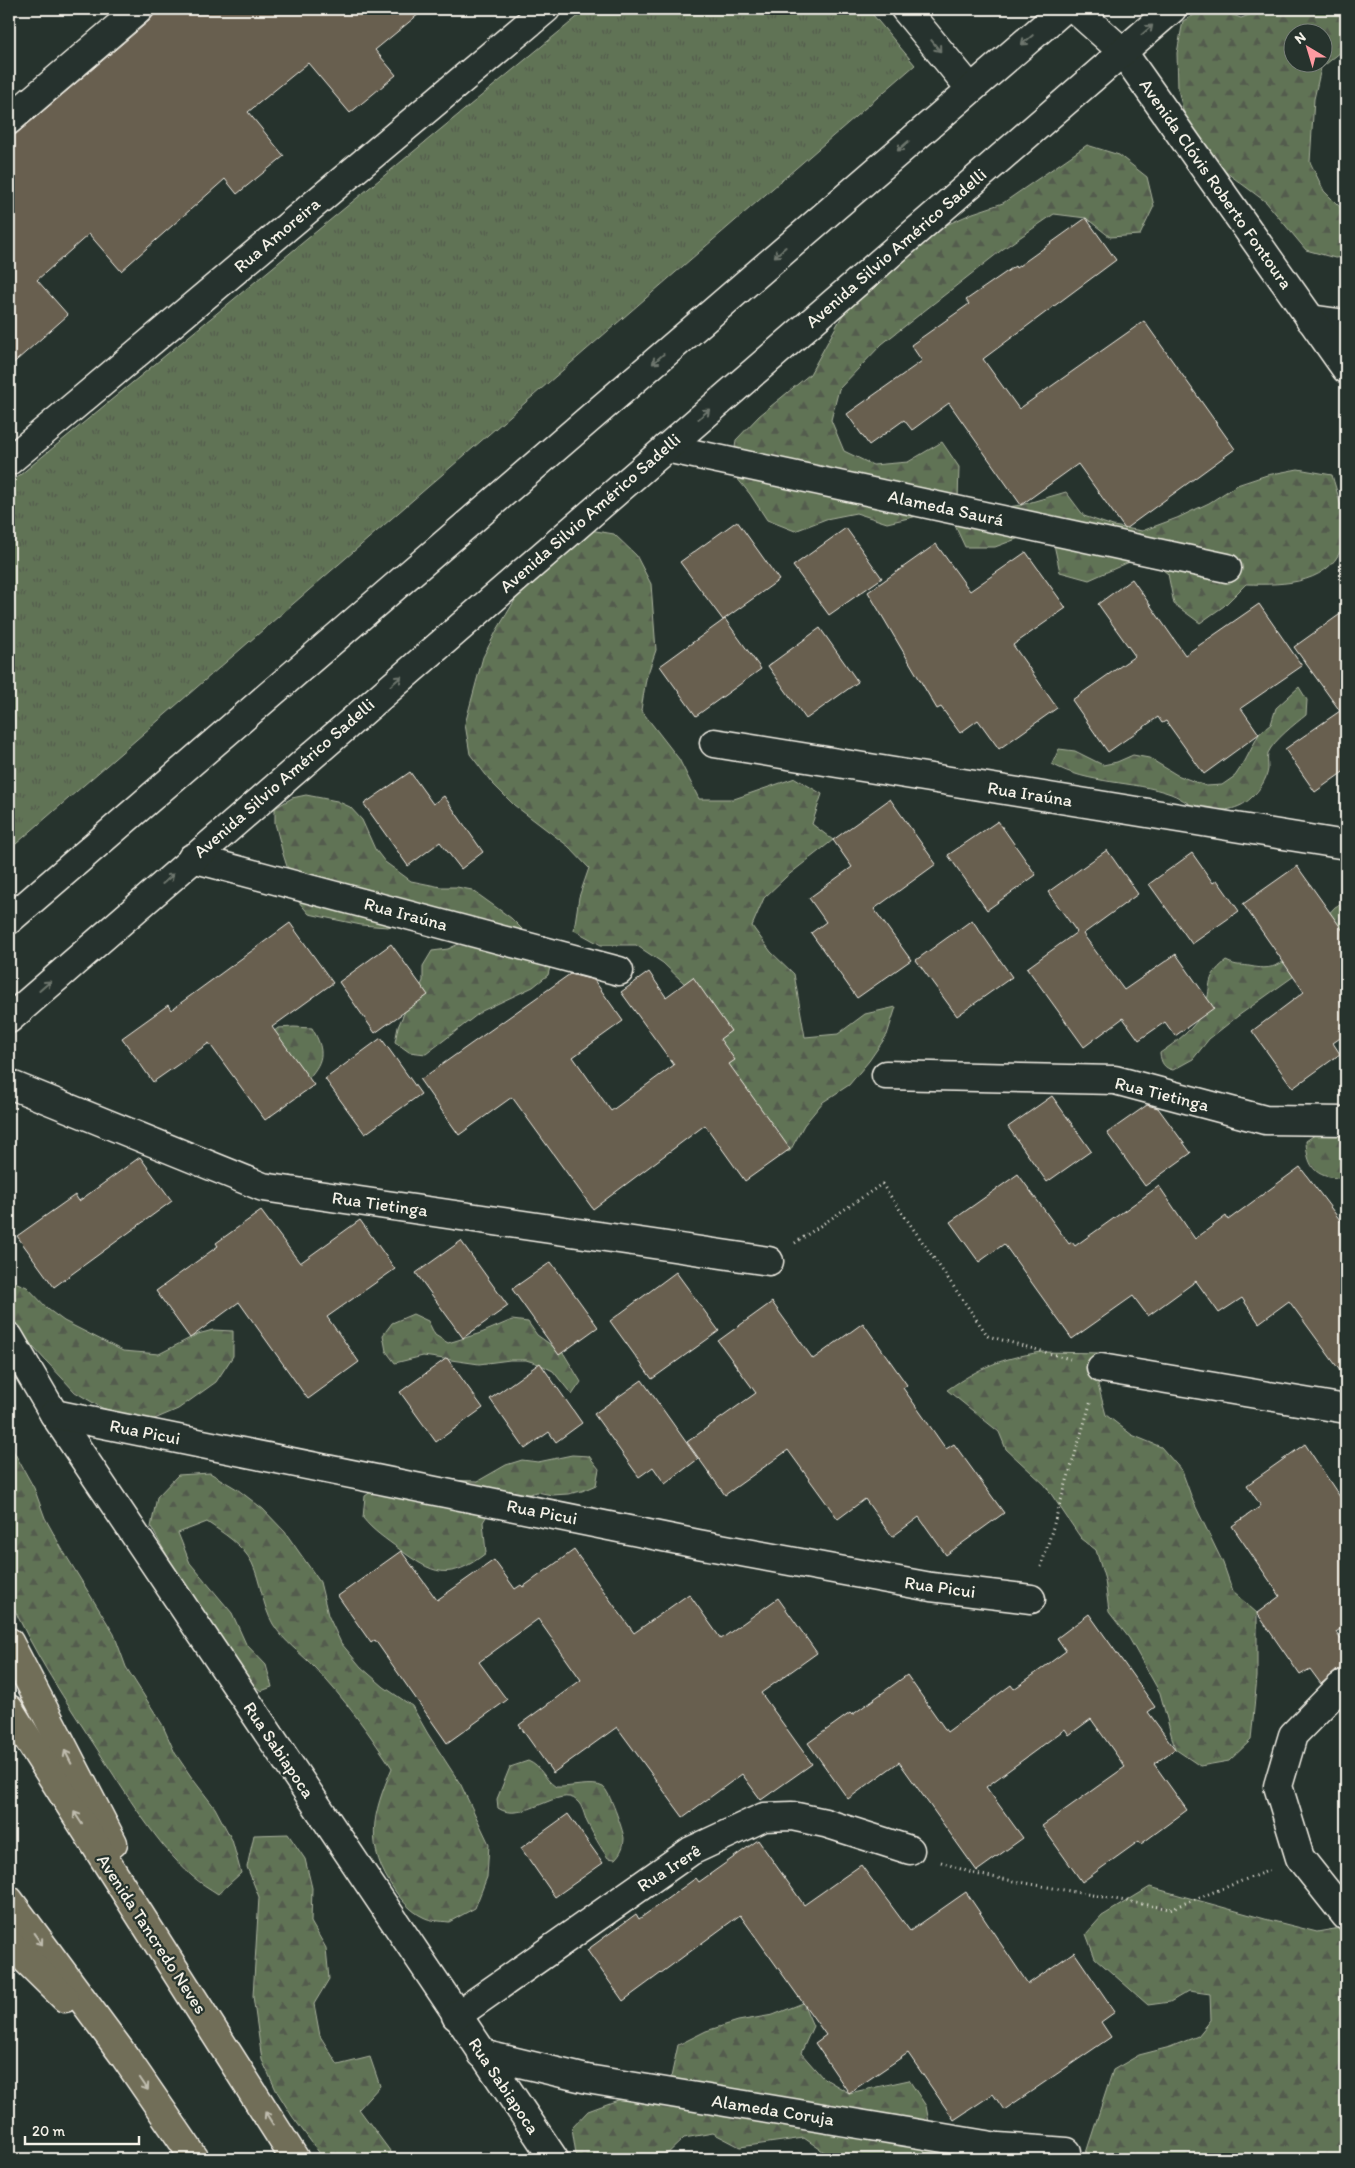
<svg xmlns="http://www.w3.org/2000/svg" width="1355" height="2168" viewBox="0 0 1355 2168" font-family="Itim,sans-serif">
  <defs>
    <pattern id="grass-tufts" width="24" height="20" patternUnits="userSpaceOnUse" patternTransform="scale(1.25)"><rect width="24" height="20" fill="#607355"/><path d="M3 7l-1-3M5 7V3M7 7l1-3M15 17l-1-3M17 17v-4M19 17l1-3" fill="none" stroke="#535b4d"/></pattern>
    <pattern id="forest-firs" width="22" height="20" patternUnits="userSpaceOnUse" patternTransform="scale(1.25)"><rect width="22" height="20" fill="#607355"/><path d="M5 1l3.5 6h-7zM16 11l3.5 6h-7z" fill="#535b4d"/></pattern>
  </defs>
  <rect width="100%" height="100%" fill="#26332d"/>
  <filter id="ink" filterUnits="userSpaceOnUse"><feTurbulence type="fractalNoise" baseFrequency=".02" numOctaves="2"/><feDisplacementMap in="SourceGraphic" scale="10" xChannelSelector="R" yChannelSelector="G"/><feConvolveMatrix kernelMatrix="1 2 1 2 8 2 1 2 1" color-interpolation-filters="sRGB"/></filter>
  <g filter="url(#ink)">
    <path fill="url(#grass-tufts)" stroke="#aab29e" d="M587,9H868L915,65L9,850V484Z"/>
    <g fill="url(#forest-firs)" stroke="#aab29e" fill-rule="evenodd">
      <path d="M1205,9H1217L1241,18L1266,9H1346V48L1321,68L1314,99L1310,162L1324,191L1346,213V257L1335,258L1306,250L1266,202L1215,164L1195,135L1183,110L1178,89L1177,53L1183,21ZM1292,32H1322V62H1292Z"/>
      <path d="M1087,145L1119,155L1147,177L1154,206L1140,235L1110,237L1086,218L1054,214L1003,249L882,344L839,389L831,420L844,451L873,465L908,462L942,442L959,467L958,501L988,510L1021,505L1066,492L1084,516L1113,526L1142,531L1177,518L1209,503L1237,485L1267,475L1298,469L1332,475C1336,489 1348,525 1345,539C1333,585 1285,585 1246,584L1224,606L1200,623L1174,604L1168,574L1145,555L1089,580L1060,572L1053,540L1022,537L995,547H965L952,519L922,515L887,523L856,513L826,519L795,531L767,520L750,494L732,472L736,440L759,416L810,374L842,316L890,268L944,226L973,213L1003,203Z"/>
      <path d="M590,530L614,534L636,555L651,584L656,650L646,679L641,710L679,759L699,799H734L795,778L822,794L812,824L833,840L786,877L764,898L752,926L771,952L794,974L805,1037L838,1034L865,1014L896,1007L887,1035L869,1061L849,1085L823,1102L804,1125L790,1151L758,1155L685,984L663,963L636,945H601L574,930L579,897L589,868L568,846L514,805L492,783L470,754L465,724L483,657L497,630L518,595L533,574Z"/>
      <path d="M1299,687L1307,700L1306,715C1295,724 1274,740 1268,753C1267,757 1268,764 1268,769C1267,779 1259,791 1251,798C1239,810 1221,812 1205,810C1194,809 1182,798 1171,794C1132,780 1089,785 1052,764L1059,749L1075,751L1103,765L1117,762L1133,755L1149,758L1177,775L1206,786L1222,785L1235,776L1245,761L1259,734L1271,724L1276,708Z"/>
      <path d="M306,795L337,801L350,807L362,820L375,849L385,862L411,881L441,887H457L472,890L511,918L552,959L548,975L533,987L482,1011L426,1054L409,1052L395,1042L398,1027L405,1011L415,998L423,981V966L432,951L448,949L463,942L404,920L388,927L361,925L309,914L298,901L283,854L275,823V808L292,798Z"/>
      <path d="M1346,901V939L1238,1016L1209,1039L1193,1059L1173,1070C1164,1068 1161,1063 1160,1053C1176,1042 1196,1028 1204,1009C1214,986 1202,980 1226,961C1239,967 1238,964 1249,966C1264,969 1273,969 1286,960L1335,907Z"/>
      <path d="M294,1027L312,1028C326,1052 324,1062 305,1082L266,1038L278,1028Z"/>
      <path d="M1346,1126V1178C1318,1179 1307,1170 1306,1141L1319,1132Z"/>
      <path d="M12,1281L27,1287L49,1310L64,1321L123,1351L159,1354L198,1334L213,1330L233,1331V1356L216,1382L178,1409L150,1421L135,1419L102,1408L75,1392L63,1379L32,1346L9,1315V1283Z"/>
      <path d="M413,1314L428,1321L435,1335L448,1343L481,1333L512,1320L528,1322L537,1335L564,1354L581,1382L572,1395L553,1371L539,1364L526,1360H510L479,1364L423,1356L395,1363L386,1351L383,1335L392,1323Z"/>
      <path d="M1041,1352L1104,1353L1098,1385L1106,1415L1132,1435L1161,1447L1182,1471L1193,1501L1223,1563L1233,1592L1257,1613V1677L1251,1740L1229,1761L1200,1766L1175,1749L1160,1693L1129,1638L1109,1612L1105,1580L1096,1550L1081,1538L1045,1485L1006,1449L999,1432L947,1390C982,1366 1000,1359 1041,1352Z"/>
      <path d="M9,1443L34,1488L45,1518L62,1549L114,1634L126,1667L162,1724L175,1753L192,1778L215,1808L232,1840L241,1873L218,1894C209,1888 200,1883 192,1876C158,1846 124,1791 99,1752C66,1701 33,1653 9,1597Z"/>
      <path d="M572,1455L589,1456L599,1469L596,1485L582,1491L568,1494L552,1495L537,1492L521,1496L491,1509L483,1522L486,1553C449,1582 433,1574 399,1549C386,1539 373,1531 363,1518L365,1496L378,1487L429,1480L478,1481L506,1465L522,1460L538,1462Z"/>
      <path d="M210,1473L237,1489L263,1509L285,1532L320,1582L328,1615L341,1643L361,1667L384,1687L412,1706L428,1734L461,1785L489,1844L487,1877L475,1908L449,1922C441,1921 430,1921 423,1917C412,1912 402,1901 395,1891C364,1846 372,1815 392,1768C369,1733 344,1698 315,1668C301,1653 284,1642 273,1624C262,1605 261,1582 252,1563C243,1545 223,1533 207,1522L178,1533L190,1563L232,1613L246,1644L266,1665L272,1687L261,1691L250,1682L196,1607L151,1527L157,1497L178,1475Z"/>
      <path d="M528,1761C542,1767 543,1778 556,1787C568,1788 593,1781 603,1787C609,1790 623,1830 624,1838C624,1846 621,1853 615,1859L608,1858C600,1847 593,1834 587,1822C584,1815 583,1806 577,1801C561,1784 522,1825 498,1808L497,1799L510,1767Z"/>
      <path d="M288,1834L305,1859L312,1888L311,1922L326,1948L329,1979L314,2004L320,2036L338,2065L370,2057L380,2086L359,2109L396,2159H324L292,2116L276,2090L262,2060L253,1996L259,1897L247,1867L254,1835Z"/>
      <path d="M1150,1887L1265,1919L1317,1932L1346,1927V2159H1084L1113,2070L1139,2055L1170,2047L1198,2036L1211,2020L1210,1994L1189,1991L1170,2002L1148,2005L1095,1958L1086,1934L1102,1916Z"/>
      <path d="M803,2003L813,2026L801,2053L822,2077L849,2093L909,2080L926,2106L932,2138L949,2159H831L830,2156L804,2138L740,2147L713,2133L684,2138L662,2159H580L576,2154L572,2128L588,2111L618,2100L658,2098L671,2077L678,2045L706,2031L738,2021L773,2015Z"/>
    </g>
    <g fill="#675f50" stroke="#f4f1e8">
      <path d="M154,9H425L375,50L396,75L350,113L308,63L248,112L284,156L237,194L225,179L121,271L89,234L37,280L68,315L9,367V140L149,21L154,15Z"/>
      <path d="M1086,218L1116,260L983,359L1019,409L1144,321L1235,449L1125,529L1078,464L1021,505L949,403L912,430L904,420L869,445L847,414L922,361L911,345L969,304L966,300L1015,266L1016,268Z"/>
      <path d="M737,521L779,580L723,620L680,562Z"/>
      <path d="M846,528L882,578L829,615L793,566Z"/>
      <path d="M936,544L970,591L1026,552L1066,608L1013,645L1057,708L999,749L978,720L960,733L941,707L937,709L868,592Z"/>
      <path d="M1132,579L1185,655L1259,604L1302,666L1241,708L1259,734L1204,774L1166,721L1162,723L1158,717L1108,752L1072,700L1135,656L1098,604Z"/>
      <path d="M1346,610V770L1315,792L1285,749L1340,711L1294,647Z"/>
      <path d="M725,619L761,669L696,716L660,666Z"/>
      <path d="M820,628L858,682L806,719L768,666Z"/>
      <path d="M410,772L433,804L444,796L483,852L461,869L440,842L408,866L364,804Z"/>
      <path d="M890,799L936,864L874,909L911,960L857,998L811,933L826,922L809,898L852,867L833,840Z"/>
      <path d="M998,821L1036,875L987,910L948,855Z"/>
      <path d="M1107,850L1138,894L1083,934L1124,990L1176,954L1214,1008L1175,1036L1165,1022L1139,1040L1123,1018L1084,1047L1027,968L1077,932L1048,892Z"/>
      <path d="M1192,853L1213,883L1217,880L1239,911L1192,944L1149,884Z"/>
      <path d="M1297,866L1346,935V1034L1333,1043L1340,1054L1293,1088L1252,1031L1304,992L1243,904Z"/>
      <path d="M972,920L1012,977L957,1016L916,960Z"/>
      <path d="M290,923L333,983L272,1027L314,1085L265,1120L209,1043L153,1082L122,1038L168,1005L171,1010Z"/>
      <path d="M391,944L428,995L375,1033L339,982Z"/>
      <path d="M649,972L666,997L693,977L731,1031L720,1039L735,1060L729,1064L790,1149L745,1181L705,1125L593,1209L512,1097L459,1135L420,1080L570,974L594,980L623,1021L573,1057L611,1111L674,1065L621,992Z"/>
      <path d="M381,1038L421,1094L365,1134L325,1079Z"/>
      <path d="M1052,1096L1091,1151L1047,1182L1008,1127Z"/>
      <path d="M1147,1105L1158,1108L1191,1153L1145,1186L1107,1133Z"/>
      <path d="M140,1157L172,1201L54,1287L17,1236L75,1195L79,1201Z"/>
      <path d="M1300,1167L1346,1228V1379L1289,1301L1259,1323L1242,1298L1219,1313L1196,1281L1148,1316L1133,1296L1072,1339L1004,1244L979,1262L950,1222L1018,1174L1069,1244L1072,1242L1075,1246L1159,1186L1195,1239L1226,1216L1228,1220Z"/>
      <path d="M261,1211L300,1263L360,1220L395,1269L327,1317L359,1362L308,1399L239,1302L190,1338L156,1291L218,1246L216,1243Z"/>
      <path d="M461,1241L508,1306L463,1338L416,1273Z"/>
      <path d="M551,1262L598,1327L559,1355L512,1289Z"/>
      <path d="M676,1272L719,1331L652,1379L610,1321Z"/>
      <path d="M772,1302L813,1359L863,1323L907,1385L903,1388L946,1449L954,1444L1004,1513L946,1555L919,1517L892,1537L865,1499L838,1519L788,1450L725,1495L687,1442L756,1393L718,1341Z"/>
      <path d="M447,1358L483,1408L436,1442L400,1392Z"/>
      <path d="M540,1363L582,1423L556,1442L549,1432L525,1449L490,1399Z"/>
      <path d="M642,1380L698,1459L665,1484L653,1467L639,1477L594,1414Z"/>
      <path d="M1305,1444L1346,1506V1625L1336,1632L1346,1647V1668L1337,1670L1321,1684L1310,1669L1300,1675L1257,1613L1280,1596L1232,1526L1261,1506L1247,1485Z"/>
      <path d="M574,1550L634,1633L689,1594L721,1639L778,1598L817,1653L761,1693L812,1764L761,1800L742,1774L683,1817L617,1727L553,1773L519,1725L581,1680L538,1619L479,1662L507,1700L447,1743L375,1640L371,1643L338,1596L401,1551L437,1600L494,1560L515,1589L521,1585L523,1587Z"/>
      <path d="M1089,1614L1155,1707L1148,1712L1175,1749L1154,1764L1187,1810L1141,1844L1139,1841L1082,1882L1042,1826L1125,1767L1091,1719L1069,1735L1065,1729L986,1787L1023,1838L977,1871L899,1762L848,1799L808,1743L850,1713L852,1715L907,1675L947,1732L1011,1685L1014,1689L1066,1651L1057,1638Z"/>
      <path d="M568,1814L603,1863L555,1897L521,1848Z"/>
      <path d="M758,1840L804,1905L861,1865L910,1931L966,1892L1028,1984L1074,1952L1115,2012L1101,2022L1111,2037L1004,2110L993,2094L954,2120L908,2053L849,2093L815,2043L826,2035L740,1915L623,2001L587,1950L636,1914L639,1919L696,1878L699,1882Z"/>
    </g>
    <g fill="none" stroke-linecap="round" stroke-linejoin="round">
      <defs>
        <g id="street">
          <path d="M9,120L139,9"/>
          <path d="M1310,319L1346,324"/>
          <path d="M666,448L1227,568"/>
          <path d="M9,461L546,9"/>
          <path d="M714,743L1346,845"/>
          <path d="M192,858L619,971"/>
          <path d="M886,1075L1115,1080L1265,1120L1346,1121"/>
          <path d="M9,1084L263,1187L769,1261"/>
          <path d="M9,1337L54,1414L554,2159"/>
          <path d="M1101,1368L1346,1409"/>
          <path d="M54,1414L698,1544L931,1587L1031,1599"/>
          <path d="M1346,1683L1339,1688L1293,1735L1278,1786L1300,1858L1346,1916"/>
          <path d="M456,2016L691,1851L764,1817L792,1816L825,1823L910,1850"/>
          <path d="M482,2054L587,2079L998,2147L1067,2152"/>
        </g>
        <g id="secondary">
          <path d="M905,9L970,88"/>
          <path d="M1075,9L1122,51L1346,369"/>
          <path d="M9,920L1064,9"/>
          <path d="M9,1019L1172,9"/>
        </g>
        <g id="primary">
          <path d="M9,1642L113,1843"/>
          <path d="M9,1709L295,2159"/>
          <path d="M9,1900L125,2057L195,2159"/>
          <path d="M9,1943L65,1998"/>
        </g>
      </defs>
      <use href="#street" stroke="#f4f1e8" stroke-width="31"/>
      <use href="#secondary" stroke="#f4f1e8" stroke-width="31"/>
      <use href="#primary" stroke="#f4f1e8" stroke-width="31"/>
      <g stroke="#f4f1e8" stroke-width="3" stroke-dasharray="1 4" stroke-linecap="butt">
        <path d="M795,1243L882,1184L988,1336L1070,1359"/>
        <path d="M1041,1567L1091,1401"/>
        <path d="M941,1862L975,1874L1170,1909L1270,1870"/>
        <path d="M9,2146L20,2159"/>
      </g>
      <use href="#street" stroke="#26332d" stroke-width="28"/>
      <use href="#secondary" stroke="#26332d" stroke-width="28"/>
      <use href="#primary" stroke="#716e59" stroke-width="28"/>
    </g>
    <defs><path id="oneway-shaft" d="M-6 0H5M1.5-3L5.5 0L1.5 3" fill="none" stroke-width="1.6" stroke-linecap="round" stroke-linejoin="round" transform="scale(1.25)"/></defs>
    <g stroke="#6e766e">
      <use href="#oneway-shaft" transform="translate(1147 30) rotate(-41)"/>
      <use href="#oneway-shaft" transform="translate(1027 40) rotate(140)"/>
      <use href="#oneway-shaft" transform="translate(936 46) rotate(51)"/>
      <use href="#oneway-shaft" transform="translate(903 146) rotate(139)"/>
      <use href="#oneway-shaft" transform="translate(780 252) rotate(139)"/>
      <use href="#oneway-shaft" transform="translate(658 359) rotate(139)"/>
      <use href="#oneway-shaft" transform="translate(704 414) rotate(-41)"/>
      <use href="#oneway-shaft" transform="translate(396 681) rotate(-41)"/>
      <use href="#oneway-shaft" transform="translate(168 879) rotate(-41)"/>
      <use href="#oneway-shaft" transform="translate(45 986) rotate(-41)"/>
    </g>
    <g stroke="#c0bdaf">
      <use href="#oneway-shaft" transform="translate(68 1757) rotate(-117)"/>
      <use href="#oneway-shaft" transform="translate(78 1818) rotate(-123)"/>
      <use href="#oneway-shaft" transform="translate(38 1939) rotate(54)"/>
      <use href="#oneway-shaft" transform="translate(144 2084) rotate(56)"/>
      <use href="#oneway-shaft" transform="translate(269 2118) rotate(-122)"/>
    </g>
  </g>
  <g text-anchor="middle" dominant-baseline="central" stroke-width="4.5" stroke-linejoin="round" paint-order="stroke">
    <g font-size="18" fill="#f4f1e8" stroke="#26332d">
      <text transform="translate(1216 184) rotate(55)">Avenida Clóvis Roberto Fontoura</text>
      <text transform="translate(277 235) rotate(-40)">Rua Amoreira</text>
      <text transform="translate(896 248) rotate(-41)">Avenida Silvio Américo Sadelli</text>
      <text transform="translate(946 508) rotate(12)">Alameda Saurá</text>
      <text transform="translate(590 513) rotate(-41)">Avenida Silvio Américo Sadelli</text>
      <text transform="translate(284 778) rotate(-41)">Avenida Silvio Américo Sadelli</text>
      <text transform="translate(1030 794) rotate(9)">Rua Iraúna</text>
      <text transform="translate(406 914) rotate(15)">Rua Iraúna</text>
      <text transform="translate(1162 1094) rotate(14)">Rua Tietinga</text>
      <text transform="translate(380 1204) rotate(8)">Rua Tietinga</text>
      <text transform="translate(145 1432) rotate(11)">Rua Picui</text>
      <text transform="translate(542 1512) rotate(11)">Rua Picui</text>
      <text transform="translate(940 1587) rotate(8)">Rua Picui</text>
      <text transform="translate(279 1750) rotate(56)">Rua Sabiapoca</text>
      <text transform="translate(669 1868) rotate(-33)">Rua Irerê</text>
      <text transform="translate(152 1934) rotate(57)">Avenida Tancredo Neves</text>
      <text transform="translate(504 2086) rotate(56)">Rua Sabiapoca</text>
      <text transform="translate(773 2110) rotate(9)">Alameda Coruja</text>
    </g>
  </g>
  <rect width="1355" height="2168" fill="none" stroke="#26332d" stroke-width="30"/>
  <rect x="15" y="15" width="1325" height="2138" fill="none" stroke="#f4f1e8" stroke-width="2" filter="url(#ink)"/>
  <g transform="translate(1308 48) rotate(322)"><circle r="24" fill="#26332d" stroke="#787f78"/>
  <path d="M0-4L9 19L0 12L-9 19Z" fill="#ff9aa2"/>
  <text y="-8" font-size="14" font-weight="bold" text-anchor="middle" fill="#f4f1e8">N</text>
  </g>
  <path d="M25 2136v8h114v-8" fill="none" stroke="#f4f1e8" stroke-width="2.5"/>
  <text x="32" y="2136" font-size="15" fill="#f4f1e8" stroke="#26332d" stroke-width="4" paint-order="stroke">20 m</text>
</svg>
